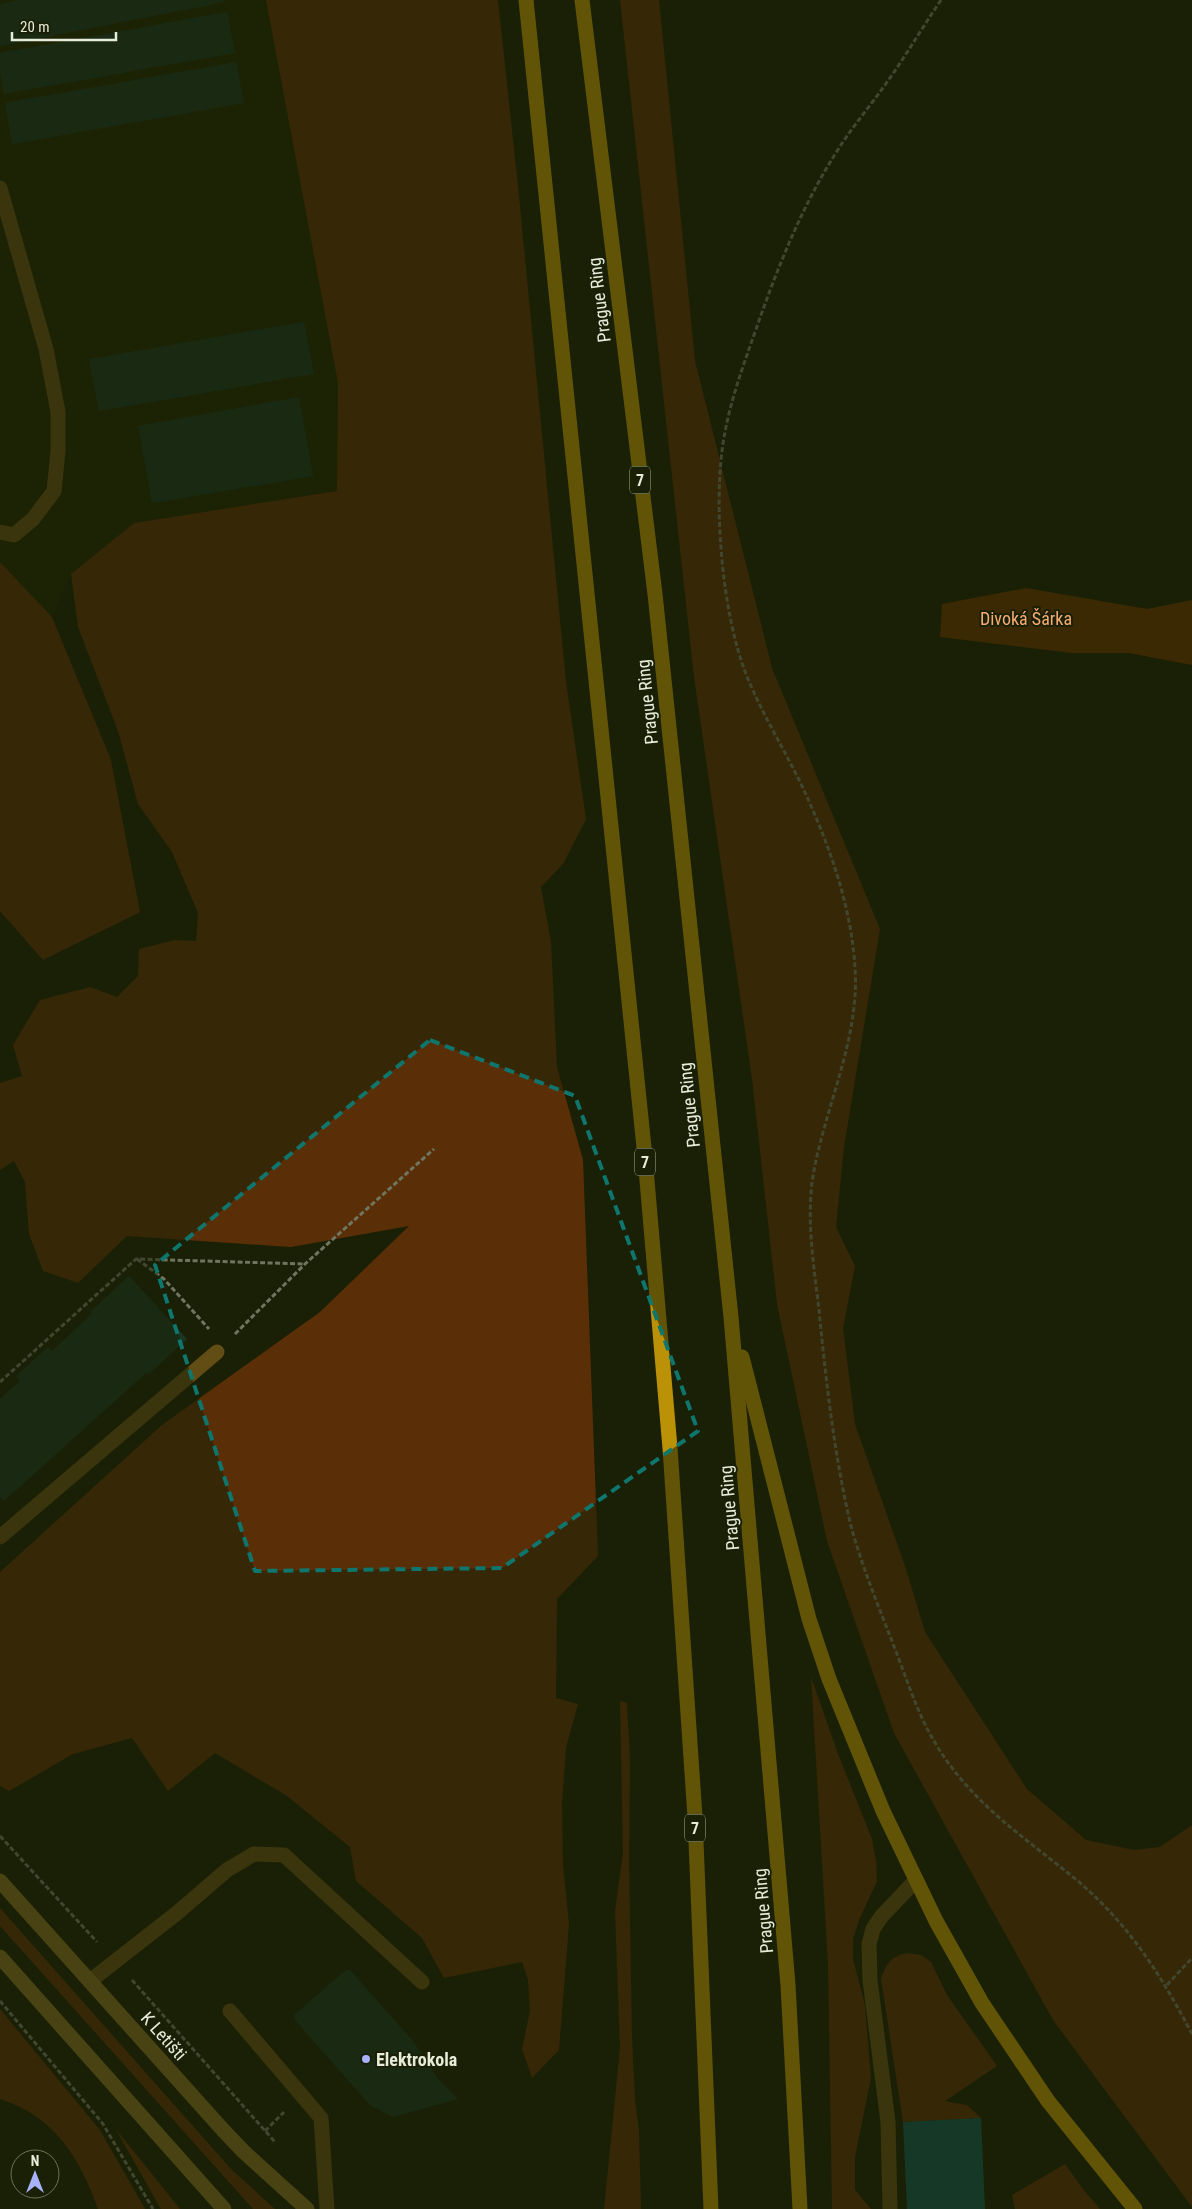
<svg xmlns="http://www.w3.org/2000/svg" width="1192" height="2209" viewBox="0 0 1192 2209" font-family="'Roboto Condensed',sans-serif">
  <rect width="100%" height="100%" fill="#1a2005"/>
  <path fill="#1f2603" d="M0,0H266L338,383L337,491L134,523L71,574L52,617L0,562Z"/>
  <g fill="#5a2f08">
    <path d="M266,0H498L519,196L566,682L586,819L563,864L541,887L551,942L557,1067L583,1160L598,1556L557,1599L556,1698L578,1704L566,1748L562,1803L563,1865L569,1924L559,2050L532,2078L522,2049L530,2011L528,1980L522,1962L444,1978L422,1938L356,1881L350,1847L287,1796L215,1753L168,1791L132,1738L73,1754L9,1791L0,1786V1572L162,1425L320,1312L409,1226L291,1247L127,1236L78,1283L43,1271L29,1234L25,1182L14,1161L0,1170V1083L22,1076L13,1045L40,1000L90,987L117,997L138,976L139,949L175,940L196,941L198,913L172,852L138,804L118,731L78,627L71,574L134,523L337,491L338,383Z"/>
    <path d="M620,0H659L695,361L772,668L880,929L844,1147L836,1227L855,1266L843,1328L855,1424L905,1566L925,1632L1027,1789L1086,1840L1134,1850L1160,1847L1192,1825V2207L1053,2020L894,1733L827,1541L777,1304L752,1079L694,677Z"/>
    <path d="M0,562L52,617L111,760L140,912L43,960L0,911Z"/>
    <path d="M811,1677L838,1754L872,1839L876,1861L877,1881L859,1920L853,1939V1959L865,2005L871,2078L855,2157V2190L871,2209H832L828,1963Z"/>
    <path d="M620,1701L627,1703L630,1761L629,1861L632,2038L635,2100L639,2131L641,2209H604L620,2048L615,1911L623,1853Z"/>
    <path d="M0,1908L231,2169L275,2209H253L0,1926Z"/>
    <path d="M907,1953L921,1955L931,1962L947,1995L997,2066L945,2101L967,2105L981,2118L903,2122L881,1979C886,1964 891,1956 907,1953Z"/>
    <path d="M0,2009L100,2130L145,2209H98C80,2158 54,2116 0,2099Z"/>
    <path d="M115,2128L176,2204L180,2209H161Z"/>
    <path d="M1065,2164L1083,2189L1100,2209H1015L1012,2195Z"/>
  </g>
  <path fill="#653403" d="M1026,588L1147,609L1192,600V665L1129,653H1072L940,637L942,604Z"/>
  <path fill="#125850" d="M981,2118L985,2209H907L903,2122Z"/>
  <g fill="#1c3523">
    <path d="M20,0H225V2L0,46V4Z"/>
    <path d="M227,12L235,53L4,94L0,73V53Z"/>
    <path d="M236,62L244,103L12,144L5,103Z"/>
    <path d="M304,322L314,374L99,411L89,359Z"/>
    <path d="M299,397L313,476L152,503L138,426Z"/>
    <path d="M129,1276L187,1339L148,1375L146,1373L4,1501L0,1497V1399L20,1381L16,1376L48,1347L52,1351L92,1314L90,1312Z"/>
    <path d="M346,1970H350L413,2041L438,2079L458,2099L393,2117L370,2105L295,2020L294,2015Z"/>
  </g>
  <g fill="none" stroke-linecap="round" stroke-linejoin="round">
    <g stroke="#70755f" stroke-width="3" stroke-dasharray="5 2.5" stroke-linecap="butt">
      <path d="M941,0C922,28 905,57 885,85C870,106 853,126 839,148C802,205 777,269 755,332C741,372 727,410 722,451C714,513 723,616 746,674C761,712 783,747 801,784C828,841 851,904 855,967C860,1039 825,1106 813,1176C806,1219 814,1267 819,1310C826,1381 834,1453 850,1522C861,1565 879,1607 895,1649C906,1677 915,1706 929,1732C966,1801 1021,1834 1079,1882C1130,1926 1161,1975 1192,2034"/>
      <path d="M137,1259L164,1279L209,1329"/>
      <path d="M235,1334L305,1264L434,1149"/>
      <path d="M0,1382L136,1259L305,1264"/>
      <path d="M0,1836L97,1942"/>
      <path d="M132,1980L275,2142"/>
      <path d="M1167,1985L1192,1958"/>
      <path d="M0,2001L103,2124L153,2209"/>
      <path d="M265,2131L284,2112"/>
    </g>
    <g stroke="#624e15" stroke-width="15">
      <path d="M0,188L46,349L58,412V451L54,491L33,519L14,535L0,532"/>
      <path d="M0,1537L217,1352"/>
      <path d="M90,1981L177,1913L227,1870L254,1854L284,1855L422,1982"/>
      <path d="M230,2011L321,2118L327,2209"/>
      <path d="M890,2209L888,2122L870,1980L869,1944L873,1929L881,1917L916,1880"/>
    </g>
    <g stroke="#836a23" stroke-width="15">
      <path d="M0,1881L223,2130L244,2152L307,2209"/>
      <path d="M0,1957L224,2209"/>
    </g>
    <g stroke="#bb9207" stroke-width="15">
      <path d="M526,0L645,1157L670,1448L695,1817L711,2209"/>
      <path d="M582,0L655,594L731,1317L788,1985L800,2209"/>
      <path d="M742,1357L809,1619L829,1679L883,1811L936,1921L982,2003L1048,2101L1135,2209"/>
    </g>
  </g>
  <path d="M0 0H1192V2209H0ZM430,1040L575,1096L698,1431L502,1568L255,1571L155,1265Z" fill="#1a2005" fill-opacity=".55" fill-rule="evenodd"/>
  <path fill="none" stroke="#0f766e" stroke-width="4" stroke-dasharray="10 6" stroke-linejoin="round" d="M430,1040L575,1096L698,1431L502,1568L255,1571L155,1265Z"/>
  <circle fill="#a7b1fc" stroke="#1a2005" stroke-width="2" cx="366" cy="2059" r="5"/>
  <g text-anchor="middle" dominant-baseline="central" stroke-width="4" stroke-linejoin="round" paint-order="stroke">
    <g fill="#1a2005" stroke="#a9ae9a" stroke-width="1">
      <rect x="630" y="466.5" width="20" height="27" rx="4"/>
      <rect x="635" y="1148.5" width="20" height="27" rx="4"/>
      <rect x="685" y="1814.5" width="20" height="27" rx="4"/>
    </g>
    <g font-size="16" font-weight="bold" fill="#e6ebda">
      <text x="640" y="480">7</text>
      <text x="645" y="1162">7</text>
      <text x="695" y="1828">7</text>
    </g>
    <g font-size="18" fill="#e6ebda" stroke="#1a2005">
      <text transform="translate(599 300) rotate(-97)">Prague Ring</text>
      <text transform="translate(647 702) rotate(-96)">Prague Ring</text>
      <text transform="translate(689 1105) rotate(-96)">Prague Ring</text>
      <text transform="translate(729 1508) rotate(-95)">Prague Ring</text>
      <text transform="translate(763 1911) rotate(-95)">Prague Ring</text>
      <text transform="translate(164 2036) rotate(48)">K Letišti</text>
    </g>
    <g font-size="18" fill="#f6ab73" stroke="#1a2005">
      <text x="1026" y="618">Divoká Šárka</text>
    </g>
    <g font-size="18" font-weight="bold" fill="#e6ebda" stroke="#1a2005" text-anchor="start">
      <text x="376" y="2059">Elektrokola</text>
    </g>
  </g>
  <g transform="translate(35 2174)"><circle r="24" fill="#1a2005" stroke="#6c715a"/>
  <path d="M0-4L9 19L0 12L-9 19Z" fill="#a7b1fc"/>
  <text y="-8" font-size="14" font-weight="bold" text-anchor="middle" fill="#e6ebda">N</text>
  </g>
  <path d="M12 32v8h104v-8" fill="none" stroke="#e6ebda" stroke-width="2.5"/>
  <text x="20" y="32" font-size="15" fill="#e6ebda" stroke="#1a2005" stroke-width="4" paint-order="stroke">20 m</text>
</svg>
